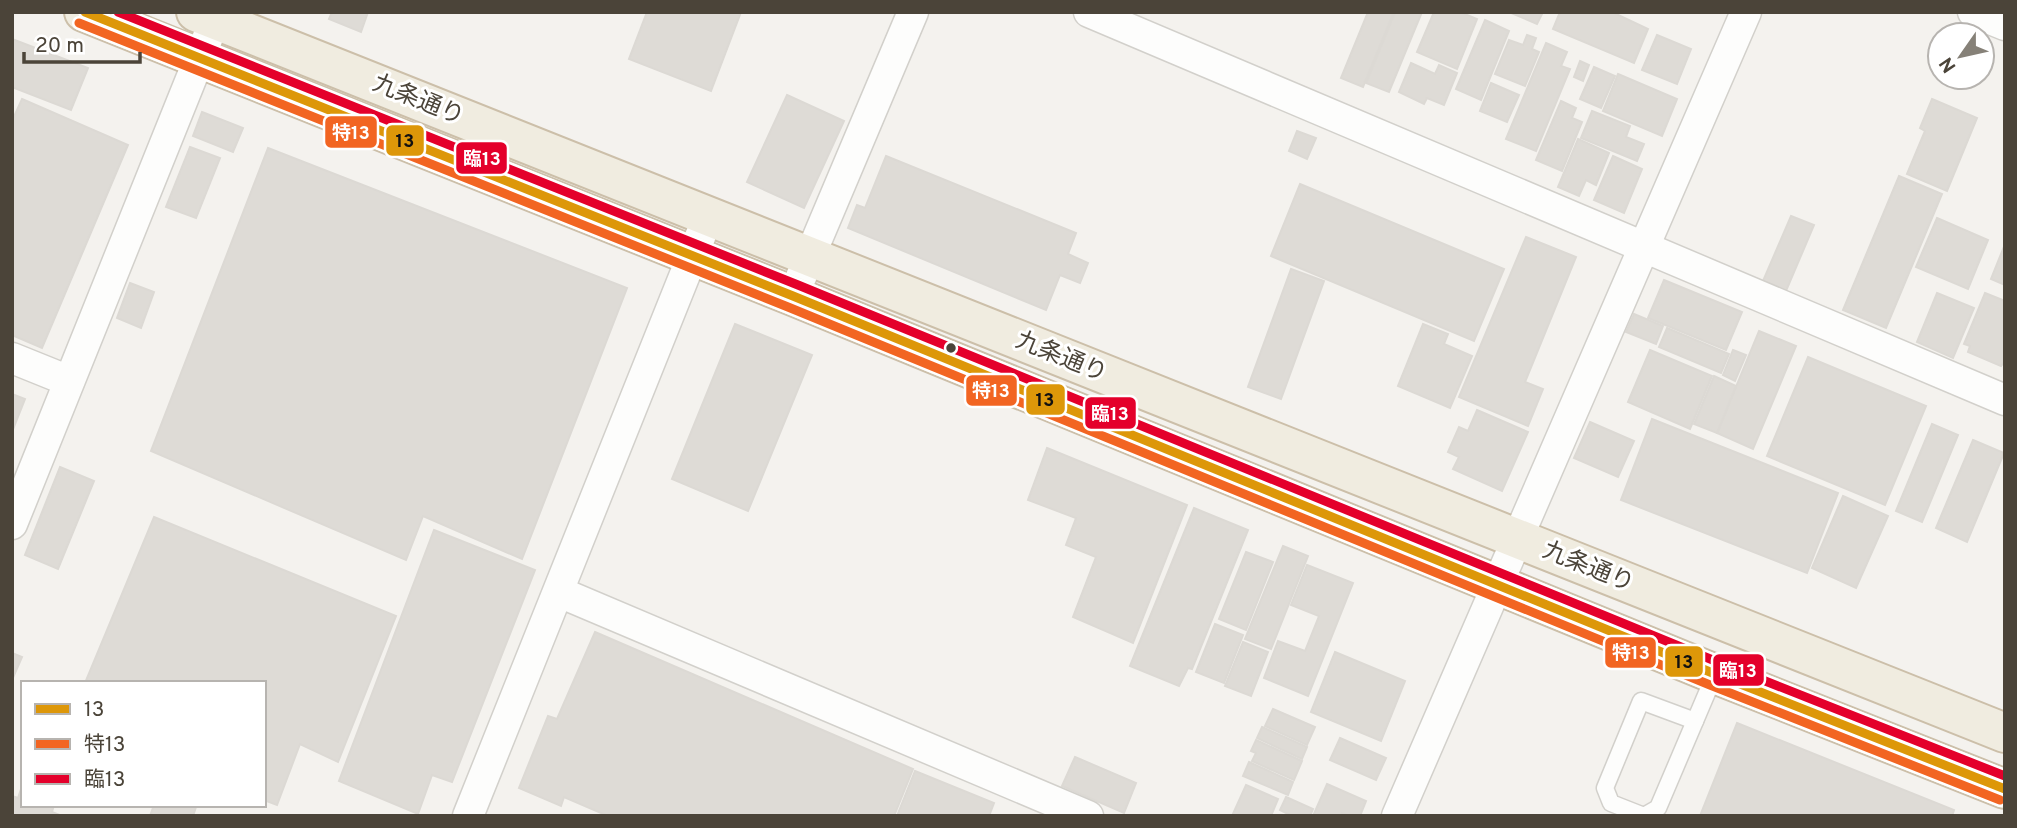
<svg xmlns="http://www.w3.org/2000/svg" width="2017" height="828" viewBox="0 0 2017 828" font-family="Overpass,'Noto Sans JP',sans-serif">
  <rect width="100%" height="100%" fill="#f4f2ee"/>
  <g fill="#dedbd6" stroke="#dcd9d4" stroke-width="2">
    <path d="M332,12H368L361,32L329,19Z"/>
    <path d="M647,12H741L711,91L629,59Z"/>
    <path d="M1368,12H1394L1363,87L1341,78Z"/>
    <path d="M1395,12H1422L1389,92L1366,83Z"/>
    <path d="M1434,12H1460L1477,19L1457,69L1417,52Z"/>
    <path d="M1509,12H1543L1537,24Z"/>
    <path d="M1560,12H1612L1648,29L1634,63L1553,29Z"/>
    <path d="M1485,20L1509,31L1481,100L1456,89Z"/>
    <path d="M1527,35L1536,38L1532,49L1539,52L1525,86L1495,74L1509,40L1523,45Z"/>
    <path d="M1657,35L1691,49L1677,84L1642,70Z"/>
    <path d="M12,39L88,68L71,110L12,87Z"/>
    <path d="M1546,43L1567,52L1561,66L1570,69L1536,151L1506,139Z"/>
    <path d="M1580,61L1589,65L1583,81L1574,77Z"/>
    <path d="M1411,63L1435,74L1439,65L1457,73L1444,105L1427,98L1424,104L1399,92Z"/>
    <path d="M1594,67L1615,76L1601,108L1580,99Z"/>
    <path d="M1618,74L1677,99L1662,136L1603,111Z"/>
    <path d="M1491,83L1519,95L1507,122L1480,111Z"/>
    <path d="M787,95L844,121L804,208L747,182Z"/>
    <path d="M22,99L128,145L42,348L12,335V121Z"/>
    <path d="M1932,99L1977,118L1947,191L1907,174L1925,131L1920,128Z"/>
    <path d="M1561,101L1576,108L1572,118L1582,122L1562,171L1536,160Z"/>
    <path d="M1592,111L1630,126L1626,137L1644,144L1637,161L1581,138Z"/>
    <path d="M202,112L243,128L233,152L193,136Z"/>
    <path d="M1297,131L1316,138L1307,159L1289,151Z"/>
    <path d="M1578,139L1609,153L1596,185L1586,180L1579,196L1558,187Z"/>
    <path d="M190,147L220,158L196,218L166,207Z"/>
    <path d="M268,148L627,288L522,559L423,516L406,560L151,451Z"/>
    <path d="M886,156L1076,233L1068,254L1088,263L1080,283L1060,275L1046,310L848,228L857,205L865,208Z"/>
    <path d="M1613,156L1642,169L1624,213L1594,200Z"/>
    <path d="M1899,176L1942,194L1886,328L1843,310Z"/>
    <path d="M1300,184L1504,269L1474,341L1271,256Z"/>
    <path d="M1791,216L1814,225L1786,291L1763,281Z"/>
    <path d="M1937,218L1988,240L1968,289L1916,267Z"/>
    <path d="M1526,237L1576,257L1525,382L1543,389L1528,426L1459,397Z"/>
    <path d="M2005,244V285L1991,279Z"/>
    <path d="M1291,269L1324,281L1281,399L1248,387Z"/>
    <path d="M1664,280L1742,312L1726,350L1648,318Z"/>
    <path d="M130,283L154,292L141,328L117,318Z"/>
    <path d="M1937,293L1974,308L1953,358L1917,342Z"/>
    <path d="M1985,293L2005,301V361L2001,366L1968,352L1970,346L1964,344Z"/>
    <path d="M1634,314L1663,326L1656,344L1626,332Z"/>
    <path d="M735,324L812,355L748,511L672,479Z"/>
    <path d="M1423,324L1448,334L1444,344L1472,356L1450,408L1398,386Z"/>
    <path d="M1667,328L1729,354L1721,373L1659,347Z"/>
    <path d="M1759,331L1796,346L1753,449L1717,433Z"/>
    <path d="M1650,350L1712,376L1690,429L1628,402Z"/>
    <path d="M1733,350L1746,355L1735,381L1723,375Z"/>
    <path d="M1808,357L1926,406L1885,505L1767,456Z"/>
    <path d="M1714,376L1736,386L1717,433L1694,424Z"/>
    <path d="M12,394L25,399L12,432Z"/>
    <path d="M1477,410L1528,432L1502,491L1453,469L1459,457L1448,452L1459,427L1468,431Z"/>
    <path d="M1652,419L1838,493L1807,573L1621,500Z"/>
    <path d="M1590,422L1634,441L1618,477L1574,458Z"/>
    <path d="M1932,424L1958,435L1922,522L1896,511Z"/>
    <path d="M1973,440L2004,453L1967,542L1936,528Z"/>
    <path d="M1047,448L1187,505L1133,643L1073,617L1096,557L1066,545L1076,518L1028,500Z"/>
    <path d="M60,467L94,481L58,569L25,555Z"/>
    <path d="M1843,496L1888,516L1856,588L1812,568Z"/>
    <path d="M1194,508L1248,530L1192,669L1188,668L1179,686L1130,666Z"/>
    <path d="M154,517L396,616L338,762L300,744L277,805L264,800V683H85Z"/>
    <path d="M434,530L535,570L452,782L432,775L418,814L339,781Z"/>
    <path d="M1283,546L1308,556L1271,649L1245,639Z"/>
    <path d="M1246,552L1273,562L1246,630L1219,619Z"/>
    <path d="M1307,565L1353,583L1308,696L1264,678L1278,641L1305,651L1319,616L1291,605Z"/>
    <path d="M1215,624L1243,635L1224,683L1196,672Z"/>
    <path d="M595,632L913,769L894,816H608L564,797L561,806L519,788L548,716L557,719Z"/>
    <path d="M1243,642L1268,652L1251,696L1225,686Z"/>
    <path d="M1335,652L1405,681L1381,741L1311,712Z"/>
    <path d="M12,653L22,657L12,680Z"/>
    <path d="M1273,709L1315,727L1307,745L1265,726Z"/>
    <path d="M1737,723L1954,810L1952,816H1700Z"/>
    <path d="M1262,727L1307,747L1302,759L1257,738Z"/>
    <path d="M1340,738L1386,758L1376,780L1330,760Z"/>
    <path d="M1256,740L1302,761L1294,780L1252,761L1256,753L1251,751Z"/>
    <path d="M1075,757L1136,783L1124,813L1062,786Z"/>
    <path d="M1249,762L1293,782L1288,795L1243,776Z"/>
    <path d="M915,771L994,803L989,816H897Z"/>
    <path d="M23,783V805H54L52,812L62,816H12V796L18,798Z"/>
    <path d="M1327,784L1366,801L1360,816H1350L1342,813L1341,816H1313Z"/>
    <path d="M1246,785L1278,799L1271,816H1232Z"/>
    <path d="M1286,797L1313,809L1310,816H1292L1280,810Z"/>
    <path d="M154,805H192L196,807L193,816H150Z"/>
  </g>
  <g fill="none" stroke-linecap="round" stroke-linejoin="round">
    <defs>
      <g id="service">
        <path d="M1644,816L1611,803L1605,788L1641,701L1695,721"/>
        <path d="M1644,816L1658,808L1715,674"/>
      </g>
      <g id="minor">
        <path d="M1089,12L2005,400"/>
        <path d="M1973,12L2005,25"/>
        <path d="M793,296L913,12"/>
        <path d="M12,358L69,381"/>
        <path d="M12,524L218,12"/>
        <path d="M559,592L1088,816"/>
        <path d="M468,816L708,217"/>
        <path d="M1397,816C1515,549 1628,279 1746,12"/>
      </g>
      <g id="trunk">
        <path d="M84,12L793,296L1715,674L2005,789"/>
        <path d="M196,12L2005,733"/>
      </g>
    </defs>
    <use href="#service" stroke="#d2d0cb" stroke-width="19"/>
    <use href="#minor" stroke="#d2d0cb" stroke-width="33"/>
    <use href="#trunk" stroke="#ccbfa9" stroke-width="42"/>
    <use href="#service" stroke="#fdfdfc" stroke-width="16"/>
    <use href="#minor" stroke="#fdfdfc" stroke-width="30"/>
    <use href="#trunk" stroke="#f0ece0" stroke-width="38"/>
    <defs>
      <path id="bus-1" d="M85,12L793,296L1715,674L2005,789"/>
      <path id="bus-2" d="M79,23L788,307L1710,685L2000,800"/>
      <path id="bus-3" d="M118,12L798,285L1720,663L2005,776"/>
    </defs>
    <use href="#bus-1" stroke="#fff" stroke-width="14"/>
    <use href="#bus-2" stroke="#fff" stroke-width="14"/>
    <use href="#bus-3" stroke="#fff" stroke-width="14"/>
    <use href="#bus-1" stroke="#dd9709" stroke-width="9"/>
    <use href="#bus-2" stroke="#f26522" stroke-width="9"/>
    <use href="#bus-3" stroke="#e4002b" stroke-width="9"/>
  </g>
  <circle fill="#4b4439" stroke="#fff" stroke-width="2.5" cx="951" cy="348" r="6"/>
  <g text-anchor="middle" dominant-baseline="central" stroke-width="6" stroke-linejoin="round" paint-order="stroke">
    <g font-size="24" fill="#4b4439" stroke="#fff">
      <text transform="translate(418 101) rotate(22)">九条通り</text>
      <text transform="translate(1061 358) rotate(22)">九条通り</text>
      <text transform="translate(1588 568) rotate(22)">九条通り</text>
    </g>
  </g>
  <g stroke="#fff" stroke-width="2.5">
    <rect x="324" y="115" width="54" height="34" rx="7" fill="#f26522"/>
    <rect x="385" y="124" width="40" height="33" rx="7" fill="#dd9709"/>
    <rect x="455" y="141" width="53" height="34" rx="7" fill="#e4002b"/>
    <rect x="965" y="374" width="53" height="33" rx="7" fill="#f26522"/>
    <rect x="1025" y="383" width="41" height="33" rx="7" fill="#dd9709"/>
    <rect x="1084" y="396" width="53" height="34" rx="7" fill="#e4002b"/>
    <rect x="1604" y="636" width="53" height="33" rx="7" fill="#f26522"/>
    <rect x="1664" y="645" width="40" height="33" rx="7" fill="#dd9709"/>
    <rect x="1712" y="653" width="53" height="34" rx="7" fill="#e4002b"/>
  </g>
  <g font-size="19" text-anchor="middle" font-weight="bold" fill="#fff">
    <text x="351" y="139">特13</text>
    <text x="482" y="165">臨13</text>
    <text x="991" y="397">特13</text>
    <text x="1110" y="420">臨13</text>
    <text x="1631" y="659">特13</text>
    <text x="1738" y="677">臨13</text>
  </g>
  <g font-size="19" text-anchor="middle" font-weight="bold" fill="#111">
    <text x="405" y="147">13</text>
    <text x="1045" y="406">13</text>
    <text x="1684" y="668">13</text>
  </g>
  <rect width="2017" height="828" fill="none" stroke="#4b4439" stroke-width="28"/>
  <rect x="21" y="681" width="245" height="126" fill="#ffffff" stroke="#b7b4b0" stroke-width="2"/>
  <rect x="35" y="704" width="35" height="10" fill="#dd9709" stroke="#b7b4b0" stroke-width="2"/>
  <text x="84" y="716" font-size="21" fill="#4b4439">13</text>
  <rect x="35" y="739" width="35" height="10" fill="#f26522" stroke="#b7b4b0" stroke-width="2"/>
  <text x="84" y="751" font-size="21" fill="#4b4439">特13</text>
  <rect x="35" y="774" width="35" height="10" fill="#e4002b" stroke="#b7b4b0" stroke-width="2"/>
  <text x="84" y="786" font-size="21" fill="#4b4439">臨13</text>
  <g transform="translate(1961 56) rotate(236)"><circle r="33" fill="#ffffff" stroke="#b7b4b0" stroke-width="2"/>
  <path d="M0-5L12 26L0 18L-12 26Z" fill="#868178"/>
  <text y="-10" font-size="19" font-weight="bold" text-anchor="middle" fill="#4b4439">N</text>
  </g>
  <path d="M24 52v10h116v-10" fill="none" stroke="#4b4439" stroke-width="3.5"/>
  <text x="35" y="52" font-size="21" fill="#4b4439" stroke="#ffffff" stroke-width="5" paint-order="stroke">20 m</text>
</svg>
